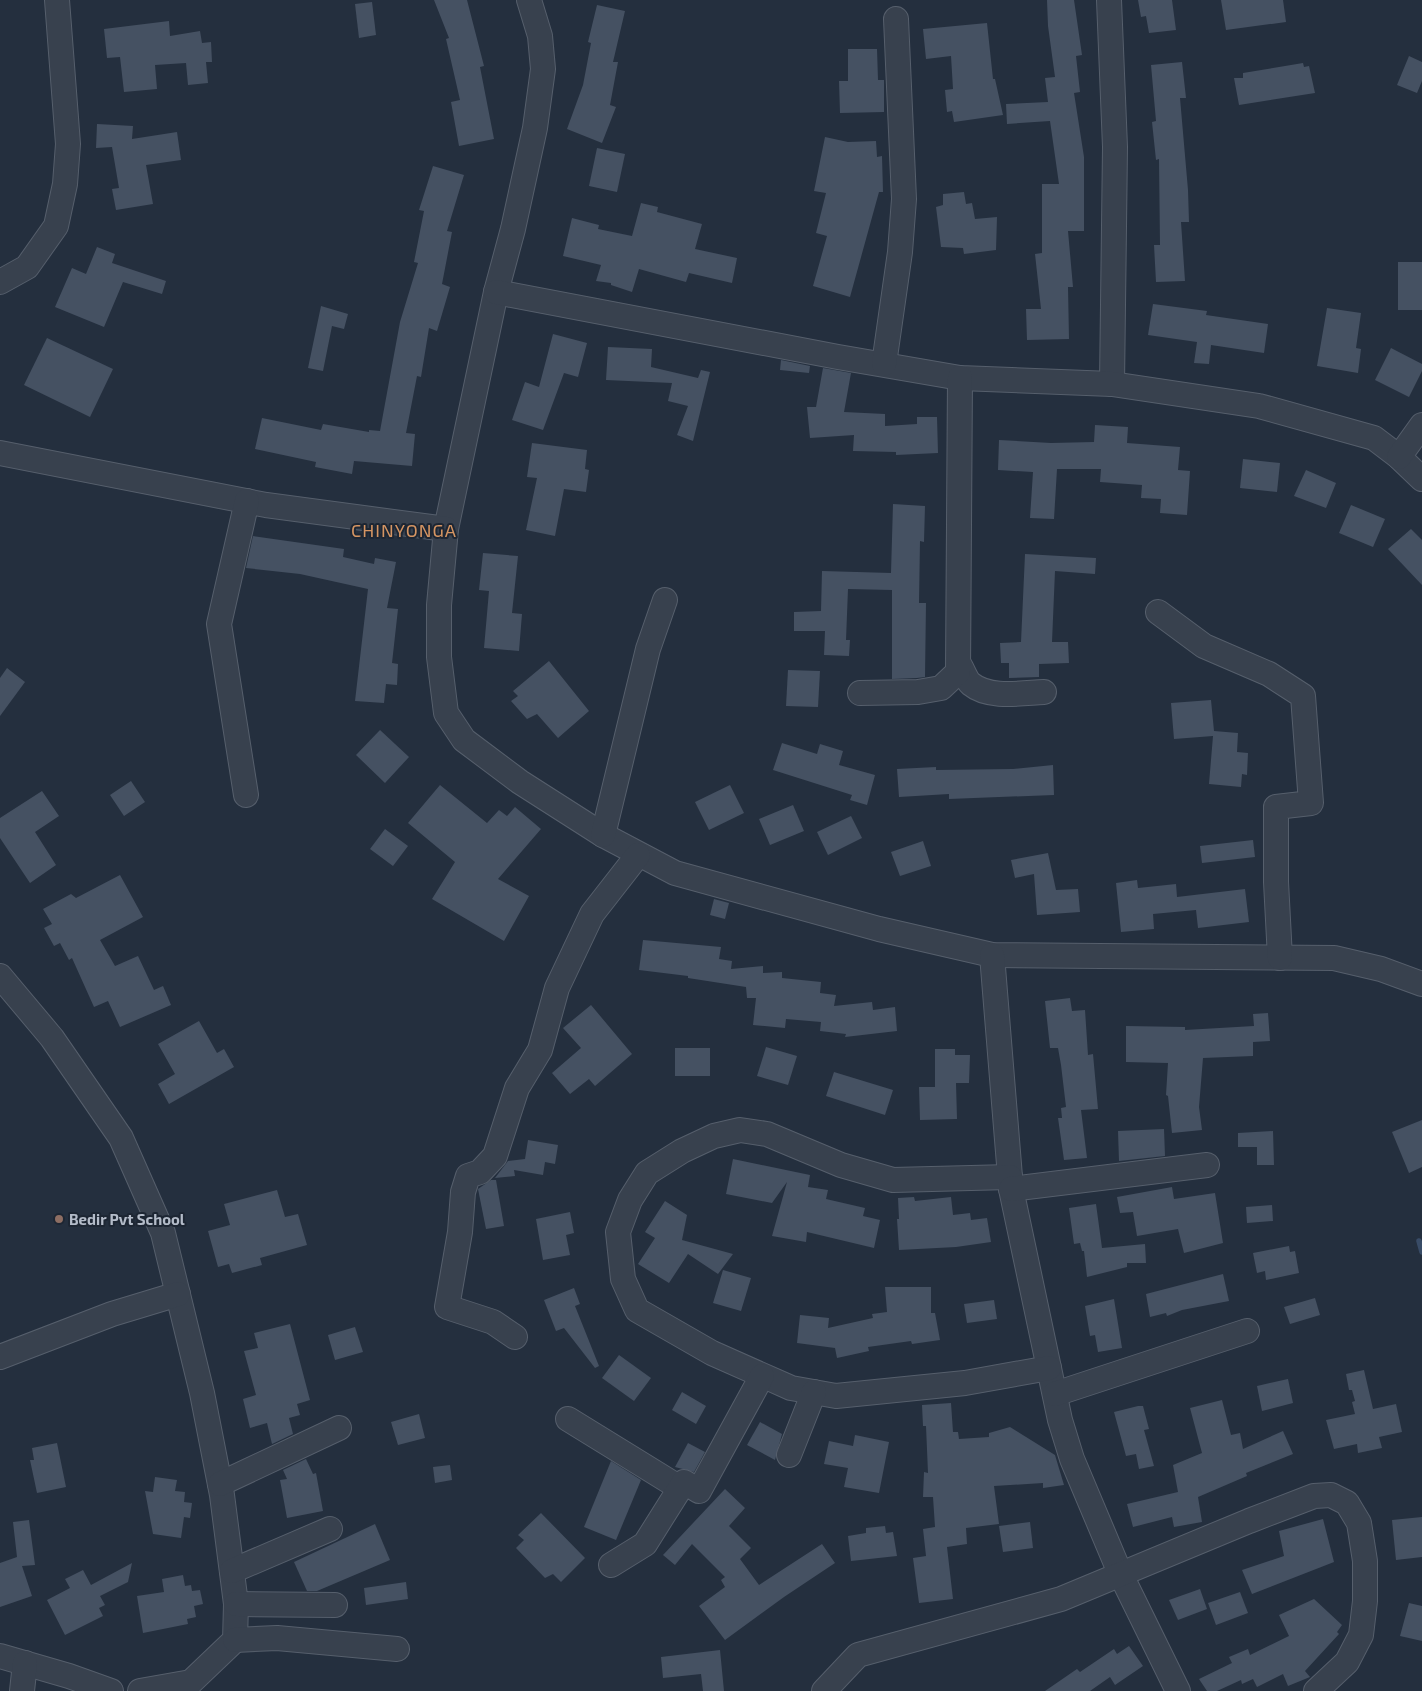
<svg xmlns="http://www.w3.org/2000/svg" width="1422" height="1691" viewBox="0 0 1422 1691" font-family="'Exo 2',sans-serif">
  <rect width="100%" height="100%" fill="#242f3e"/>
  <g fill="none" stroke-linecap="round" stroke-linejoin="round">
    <path stroke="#394c67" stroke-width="5.5" d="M1419,1241L1422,1252"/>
  </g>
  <g fill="#455162">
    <path d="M434,0H467L484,66L480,67L494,139L459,146L451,102L460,100L446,39L449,38Z"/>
    <path d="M1047,0H1074L1082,55L1076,56L1080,92L1074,93L1084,157V231H1068L1073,287H1068L1069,339L1027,340L1026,309H1041L1035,254L1042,253V184H1059L1050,121L1007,124L1006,104L1048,102L1045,78L1055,77L1048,26Z"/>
    <path d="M1138,0H1172L1176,30L1149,33L1146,16L1141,17Z"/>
    <path d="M1221,0H1283L1286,22L1226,30Z"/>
    <path d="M372,2L376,35L359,38L355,4Z"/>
    <path d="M597,5L625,11L613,62H618L610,105L616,107L602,143L567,129L583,85L591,43L588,42Z"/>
    <path d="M169,21L170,36L200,31L202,43L211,42L212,62H206L208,83L188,85L186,63L155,65L157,89L124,92L120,57L107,58L104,29Z"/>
    <path d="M987,23L993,79H995L1003,115L954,122L952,111L947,112L945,90L953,89L951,56L926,59L923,29Z"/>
    <path d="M848,49H877L878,80H884V112L840,113L839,81H848Z"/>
    <path d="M1409,56L1422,62V81L1417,93L1397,85Z"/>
    <path d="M1182,62L1186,98H1180L1188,190L1189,222H1181L1185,281L1156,282L1154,245H1160L1159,159L1156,160L1152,122L1156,121L1151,65Z"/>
    <path d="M1303,63L1304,67L1309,66L1315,93L1239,105L1234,78H1243V73Z"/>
    <path d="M97,124L133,126L132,139L177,132L181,160L146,165L153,204L116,210L112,189L119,188L112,147L96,148Z"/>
    <path d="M825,137L848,142L876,141L877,157L882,156L883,192H879L850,297L813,286L827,236L816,233L826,193L814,191Z"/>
    <path d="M597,148L625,154L617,192L589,186Z"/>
    <path d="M433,166L464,175L447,231L452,232L442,284L450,287L437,331L429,328L421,377L417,376L406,433L415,434L412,466L354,461L352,474L315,467L316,462L255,449L262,418L321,430L323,424L369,432V430L380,431L400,322L418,263L414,262L424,211L419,210Z"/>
    <path d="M964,192L966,204L972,203L975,219L997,217L996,250L964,254L963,248L941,247L936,207L943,205V194Z"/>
    <path d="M641,203L658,207L657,212L702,224L695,249L737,258L732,283L689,273L686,282L639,269L632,292L611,285V283L596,281L601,265L563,256L572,218L599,225L598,229L632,236Z"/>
    <path d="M97,247L115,254L112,263L166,281L162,294L123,282L104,327L55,307L72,268L86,274Z"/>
    <rect x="1398" y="262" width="24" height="48"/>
    <path d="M1153,304L1207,311L1206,315L1268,324L1264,353L1211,345L1209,364L1194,363L1197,342L1148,335Z"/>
    <path d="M321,306L348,314L344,329L332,326L323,371L308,368Z"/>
    <path d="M1327,308L1361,313L1356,348L1361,349L1358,373L1317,366Z"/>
    <path d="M553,334L587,343L578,377L564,373L543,430L512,420L525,382L539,387Z"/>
    <path d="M47,338L113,369L90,417L24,385Z"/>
    <path d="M608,347L652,349L651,367L698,378L701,370L710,372L693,441L677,435L688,406L668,401L672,383L606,380Z"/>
    <path d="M1391,348L1422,364V371L1409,397L1375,380Z"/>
    <path d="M781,360L810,366L809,373L780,370Z"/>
    <path d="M823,368L851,373L844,412L885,414V426L917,424V417H937L938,453L896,455V452L853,451L854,435L810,438L807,407H816Z"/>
    <path d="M1095,425L1128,427L1127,443L1180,447L1178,470L1190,471L1187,515L1160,513L1161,499L1141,498L1142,485L1100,482L1101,469H1057L1054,519L1030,518L1033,472L998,470L999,440L1051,443L1094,442Z"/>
    <path d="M532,443L587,450L585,469L589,470L586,492L564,489L555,536L526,530L537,478L527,477Z"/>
    <path d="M1243,459L1280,463L1277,492L1240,488Z"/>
    <path d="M1306,470L1336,483L1326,508L1294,496Z"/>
    <path d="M893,504L925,506L924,542L920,541L919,603H926L925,677L917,678L892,679V590L848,589L846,640H850L849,656L824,655L825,631H794V612L821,611L822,571L891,573Z"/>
    <path d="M1351,505L1385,519L1373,547L1339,533Z"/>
    <path d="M1411,529L1422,540V585L1388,549Z"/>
    <path d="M253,536L344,549L343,557L374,564L375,558L396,562L387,608L398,609L392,663L398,664L397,685L386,684L384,703L355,701L368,589L300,574L246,568Z"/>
    <path d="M483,553L518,556L512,613L522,614L519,651L484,648L489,591L479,590Z"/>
    <path d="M1025,554L1096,558L1095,574L1055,571L1052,642H1068L1069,663L1039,664V677L1009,678V663H1001L1000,643L1021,642Z"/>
    <path d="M549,661L589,711L558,738L537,714L527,719L511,701L518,696L513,691Z"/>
    <path d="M7,668L25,682L0,716V678Z"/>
    <path d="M788,670L820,671L818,707L786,706Z"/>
    <path d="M1211,700L1214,731L1238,733L1237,752L1248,753L1247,775L1242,774L1241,787L1209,784L1213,736L1174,739L1171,703Z"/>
    <path d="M380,730L409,757L385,783L356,755Z"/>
    <path d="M782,743L817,754L820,744L843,751L839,765L875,775L867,805L850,800L852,795L773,770Z"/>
    <path d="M1053,765L1054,795L949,799V794L899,797L897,769L936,767V770L1013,769Z"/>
    <path d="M131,781L145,802L124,816L110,795Z"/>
    <path d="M440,785L487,823L499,810L507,816L515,807L541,829L498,879L529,896L504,941L432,899L455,862L408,823Z"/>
    <path d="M730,785L744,813L709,830L695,802Z"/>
    <path d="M42,791L59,816L35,832L56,865L30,883L0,838V818Z"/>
    <path d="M793,805L804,831L770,845L759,819Z"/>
    <path d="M851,816L862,838L828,855L817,832Z"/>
    <path d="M385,829L408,846L393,866L370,849Z"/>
    <path d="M1253,840L1255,857L1202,863L1200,846Z"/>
    <path d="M923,841L931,866L900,876L891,852Z"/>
    <path d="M1048,853L1056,890L1078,889L1080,912L1037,915L1034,874L1015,878L1011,860Z"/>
    <path d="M120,875L143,917L100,940L115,966L138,956L154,990L163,986L171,1005L120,1027L108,1001L94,1007L72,958L69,960L60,943L54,946L44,928L52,924L43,909L71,894L76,898Z"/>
    <path d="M1137,880L1138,888L1176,884L1177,897L1245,889L1249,922L1198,928L1196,910L1153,914L1154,929L1121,932L1116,883Z"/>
    <path d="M714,899L729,903L725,919L710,915Z"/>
    <path d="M643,940L721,947L719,959L732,961L731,969L763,966V973L782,972V978L821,982L820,993L836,995L834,1006L872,1002L873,1010L895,1007L897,1031L845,1037L846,1034L820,1031L821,1022L786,1019L785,1028L753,1025L756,998H747L746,987L688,978V976L639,970Z"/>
    <path d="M1070,998L1072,1011L1085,1010L1088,1055L1093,1054L1098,1109L1081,1110L1087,1158L1064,1160L1058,1118H1062L1061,1108L1066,1107L1061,1065L1058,1048H1050L1045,1001Z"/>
    <path d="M591,1005L632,1054L595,1086L589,1079L570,1094L552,1073L581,1048L563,1028Z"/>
    <path d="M1268,1013L1270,1041L1253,1042V1056L1203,1058L1199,1107L1202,1130L1172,1133L1168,1096L1166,1095L1168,1063L1126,1062V1026L1185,1027V1030L1254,1026L1253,1014Z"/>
    <path d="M199,1021L217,1053L224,1049L234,1067L169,1104L158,1084L175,1074L158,1044Z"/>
    <path d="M766,1047L797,1056L788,1085L757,1076Z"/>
    <rect x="675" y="1048" width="35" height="28"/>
    <path d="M935,1049H955V1055H970L969,1083H956L957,1119L920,1120L919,1087H935Z"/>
    <path d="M834,1072L893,1090L885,1115L826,1096Z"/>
    <path d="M1422,1120V1167L1409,1173L1392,1132Z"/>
    <path d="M1164,1129L1165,1156L1119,1161L1118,1131Z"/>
    <path d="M1273,1131L1274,1165H1257V1147H1238V1133Z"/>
    <path d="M528,1140L558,1145L555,1164L545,1162L543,1175L514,1170L515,1176L495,1178L508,1161L525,1159Z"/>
    <path d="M733,1159L810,1175L808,1187L828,1190L826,1199L865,1208L863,1216L880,1220L874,1248L807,1232L806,1242L772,1236L787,1182L772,1203L726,1194Z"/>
    <path d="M491,1180H496L504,1226L486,1229L478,1189Z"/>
    <path d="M1172,1187L1174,1199L1215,1193L1223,1243L1184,1253L1178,1229L1137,1236L1133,1212L1120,1213L1117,1197Z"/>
    <path d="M277,1190L285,1217L298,1214L307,1245L260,1258L262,1265L232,1273L229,1264L218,1267L208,1231L230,1225L224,1204Z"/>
    <path d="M914,1197L915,1201L951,1197L953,1215L970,1213L971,1220L987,1218L991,1242L956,1247L899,1250L897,1219H899L898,1198Z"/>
    <path d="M665,1201L687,1215L682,1240L733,1254L718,1274L688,1254L669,1283L638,1264L655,1238L645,1232Z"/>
    <path d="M1096,1204L1102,1248L1145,1244L1146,1263H1127V1267L1087,1277L1084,1251H1082L1080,1243L1074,1244L1069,1208Z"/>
    <path d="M1272,1205L1273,1221L1247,1223L1246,1207Z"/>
    <path d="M570,1212L574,1233L566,1235L570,1255L543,1260L536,1219Z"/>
    <path d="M1289,1246L1290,1252L1295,1251L1299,1273L1266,1280L1265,1271L1257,1273L1253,1253Z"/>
    <path d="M723,1270L751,1278L741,1311L713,1303Z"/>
    <path d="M1223,1274L1229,1301L1182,1310L1167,1316L1166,1313L1150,1317L1146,1294Z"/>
    <path d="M885,1287H931V1313H935L940,1340L912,1344L911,1341L868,1347L869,1351L837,1358L835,1348L797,1343L800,1315L829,1318L828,1328L873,1318L872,1314L887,1312Z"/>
    <path d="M574,1288L580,1304L575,1306L599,1366L595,1368L564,1328L556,1331L544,1300Z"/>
    <path d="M1315,1298L1320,1315L1290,1324L1284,1307Z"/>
    <path d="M1114,1299L1122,1348L1098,1352L1095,1335L1090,1336L1085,1306Z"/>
    <path d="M994,1300L997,1319L967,1323L964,1304Z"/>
    <path d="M290,1324L310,1400L297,1404L300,1415L289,1418L293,1434L272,1444L267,1423L250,1428L243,1399L256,1395L244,1351L258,1348L254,1333Z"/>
    <path d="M355,1327L363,1352L335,1360L328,1335Z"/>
    <path d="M619,1355L651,1378L634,1401L602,1378Z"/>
    <path d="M1364,1370L1373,1409L1396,1404L1402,1432L1379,1437L1382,1448L1358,1453L1357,1444L1334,1449L1326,1420L1355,1414L1352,1402L1355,1401L1352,1390H1349L1346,1374Z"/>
    <path d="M1288,1379L1293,1403L1262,1411L1257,1386Z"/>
    <path d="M682,1392L706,1406L696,1424L672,1410Z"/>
    <path d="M1222,1400L1231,1435L1240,1433L1243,1449L1283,1431L1293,1454L1246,1473L1247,1476L1198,1497L1202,1522L1174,1527L1172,1517L1133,1527L1127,1504L1178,1492L1173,1465L1202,1453L1190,1408Z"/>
    <path d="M951,1403L953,1432H958L959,1439L989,1437V1433L1010,1427L1055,1455L1064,1485L1043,1488V1483L994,1486L999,1524L966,1528L967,1544L947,1547L953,1599L919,1603L913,1558L926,1556L923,1529L935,1527L933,1497H923L924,1472L928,1473L926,1426H923L922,1405Z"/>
    <path d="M1138,1406H1143L1149,1429L1144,1430L1154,1466L1139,1469L1136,1454L1126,1456L1114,1412Z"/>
    <path d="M419,1414L425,1438L398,1445L391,1422Z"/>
    <path d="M760,1422L782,1434L775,1460L747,1445Z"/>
    <path d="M855,1435L889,1442L879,1493L844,1487L848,1468L824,1464L829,1441L853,1446Z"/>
    <path d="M57,1443L66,1487L37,1493L30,1460H34L32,1448Z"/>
    <path d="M688,1443L705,1452L694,1472L675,1467Z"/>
    <path d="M306,1459L313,1474L316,1473L323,1511L287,1518L280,1480L287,1479L283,1470Z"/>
    <path d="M611,1461L641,1480L616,1540L584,1527Z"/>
    <path d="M450,1465L452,1480L435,1483L433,1467Z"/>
    <path d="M155,1477L177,1480L175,1491L185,1492L184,1502L192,1503L190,1518L184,1517L181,1538L153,1534L145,1491L153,1492Z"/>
    <path d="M725,1489L745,1508L729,1526L751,1548L740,1559L759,1585L822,1544L835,1563L784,1597L725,1640L699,1606L725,1587L721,1580L725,1577L692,1544L675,1565L663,1555Z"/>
    <path d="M541,1513L585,1558L561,1582L553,1574L545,1578L516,1548L524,1540L518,1535Z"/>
    <path d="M1422,1517V1557L1396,1560L1392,1520Z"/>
    <path d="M1323,1519L1334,1562L1252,1594L1242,1570L1284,1556L1279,1531Z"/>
    <path d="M29,1520L35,1565L22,1566L32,1596L0,1607V1563L17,1557L13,1522Z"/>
    <path d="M1030,1522L1033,1548L1003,1552L999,1526Z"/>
    <path d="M375,1524L390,1560L317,1591H307L294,1562Z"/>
    <path d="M885,1526L886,1533L893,1532L897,1556L851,1561L848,1536L866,1533V1528Z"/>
    <path d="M132,1563L128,1582L100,1596L105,1605L99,1608L103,1616L65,1635L47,1600L70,1588L65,1579L83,1570L91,1585Z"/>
    <path d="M183,1575L185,1586L191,1585L192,1591L200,1590L203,1604L194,1606L196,1617L187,1619L188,1624L143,1633L137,1596L164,1592L162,1579Z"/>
    <path d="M406,1582L408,1599L366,1605L364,1588Z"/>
    <path d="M1200,1589L1207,1609L1178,1620L1169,1600Z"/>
    <path d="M1240,1592L1248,1613L1216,1625L1208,1603Z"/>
    <path d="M1314,1599L1342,1625L1337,1632L1339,1634L1305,1671L1310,1677L1288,1686L1283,1674L1257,1687L1253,1679L1242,1684L1241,1680L1217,1691H1207L1199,1679L1232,1663L1229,1657L1248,1649L1250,1655L1289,1636L1279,1615Z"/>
    <path d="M1409,1603L1422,1606V1641L1400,1636Z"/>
    <path d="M1129,1646L1143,1666L1115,1685L1110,1677L1090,1691H1045L1077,1669L1080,1672L1114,1649L1117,1654Z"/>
    <path d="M720,1650L724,1691H703L701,1674L663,1678L661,1657Z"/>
  </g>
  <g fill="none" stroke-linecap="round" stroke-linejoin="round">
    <defs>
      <g id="minor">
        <path d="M529,0L540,36L543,69L535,128L513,229L496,292L446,529L439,605V657L446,713L464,740L520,782L603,835L675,873L879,929L992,955L1334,958L1381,969L1422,984"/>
        <path d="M1109,0L1115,147L1112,384"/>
        <path d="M0,282L27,267L56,226L65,184L68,144L57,0"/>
        <path d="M496,292L838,357L960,378L1112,384L1259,406L1374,438L1399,457L1422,479"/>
        <path d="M884,364L900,252L904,199L896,19"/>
        <path d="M0,453L266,505L446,529"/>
        <path d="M1399,457L1422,425"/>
        <path d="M1158,612L1204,646L1269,674L1303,696L1311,803L1276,807V882L1280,958"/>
        <path d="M959,664C963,670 966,680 971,684C989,699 1022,693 1044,692"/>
        <path d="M860,693L918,692L941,688L958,672L960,378"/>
        <path d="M246,795L219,624L247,501"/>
        <path d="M603,835L648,649L665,600"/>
        <path d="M992,955L1011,1189L1060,1420L1072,1459L1120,1573L1178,1691"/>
        <path d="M0,976L52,1038L121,1138L163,1233L202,1393L222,1495L236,1604L235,1640L191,1682L140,1691"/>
        <path d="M1010,1177L893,1180L841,1165L767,1134L740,1130L714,1136L682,1151L647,1173L630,1200L618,1232L623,1279L637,1310L712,1353L791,1388L836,1396L965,1383L1049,1368"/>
        <path d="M1011,1189L1207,1165"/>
        <path d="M515,1337L493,1322L447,1307L460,1232L463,1192L468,1176L480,1172L495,1156L517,1088L540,1050L557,988L592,914L638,855"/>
        <path d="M0,1357L112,1314L178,1294"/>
        <path d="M1055,1394L1247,1331"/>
        <path d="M568,1419L680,1488"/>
        <path d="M789,1455L814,1392"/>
        <path d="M220,1484L339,1428"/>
        <path d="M611,1565L645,1544L684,1482L699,1491L762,1376"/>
        <path d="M232,1571L330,1529"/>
        <path d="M236,1604L335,1605"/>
        <path d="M235,1640L277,1638L397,1649"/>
        <path d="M0,1656L69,1676L111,1691"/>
        <path d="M22,1691L25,1663"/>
        <path d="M824,1691L858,1655L1061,1599L1249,1521L1314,1496L1331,1495L1347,1503L1359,1523L1365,1561V1601L1361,1635L1347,1662L1316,1691"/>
      </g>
    </defs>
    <use href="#minor" stroke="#565f6c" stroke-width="26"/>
    <use href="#minor" stroke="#38414e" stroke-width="24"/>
  </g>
  <circle fill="#8d6e63" stroke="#1d2633" stroke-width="2" cx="59" cy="1219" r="5"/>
  <g text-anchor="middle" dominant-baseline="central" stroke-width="4" stroke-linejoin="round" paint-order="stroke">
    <g font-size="15" font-weight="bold" fill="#b4bcc9" stroke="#1d2633" text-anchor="start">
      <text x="69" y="1219">Bedir Pvt School</text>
    </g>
    <g font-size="18" letter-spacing="1" fill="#d59563" stroke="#1d2633">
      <text x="404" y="530">CHINYONGA</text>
    </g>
  </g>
</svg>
